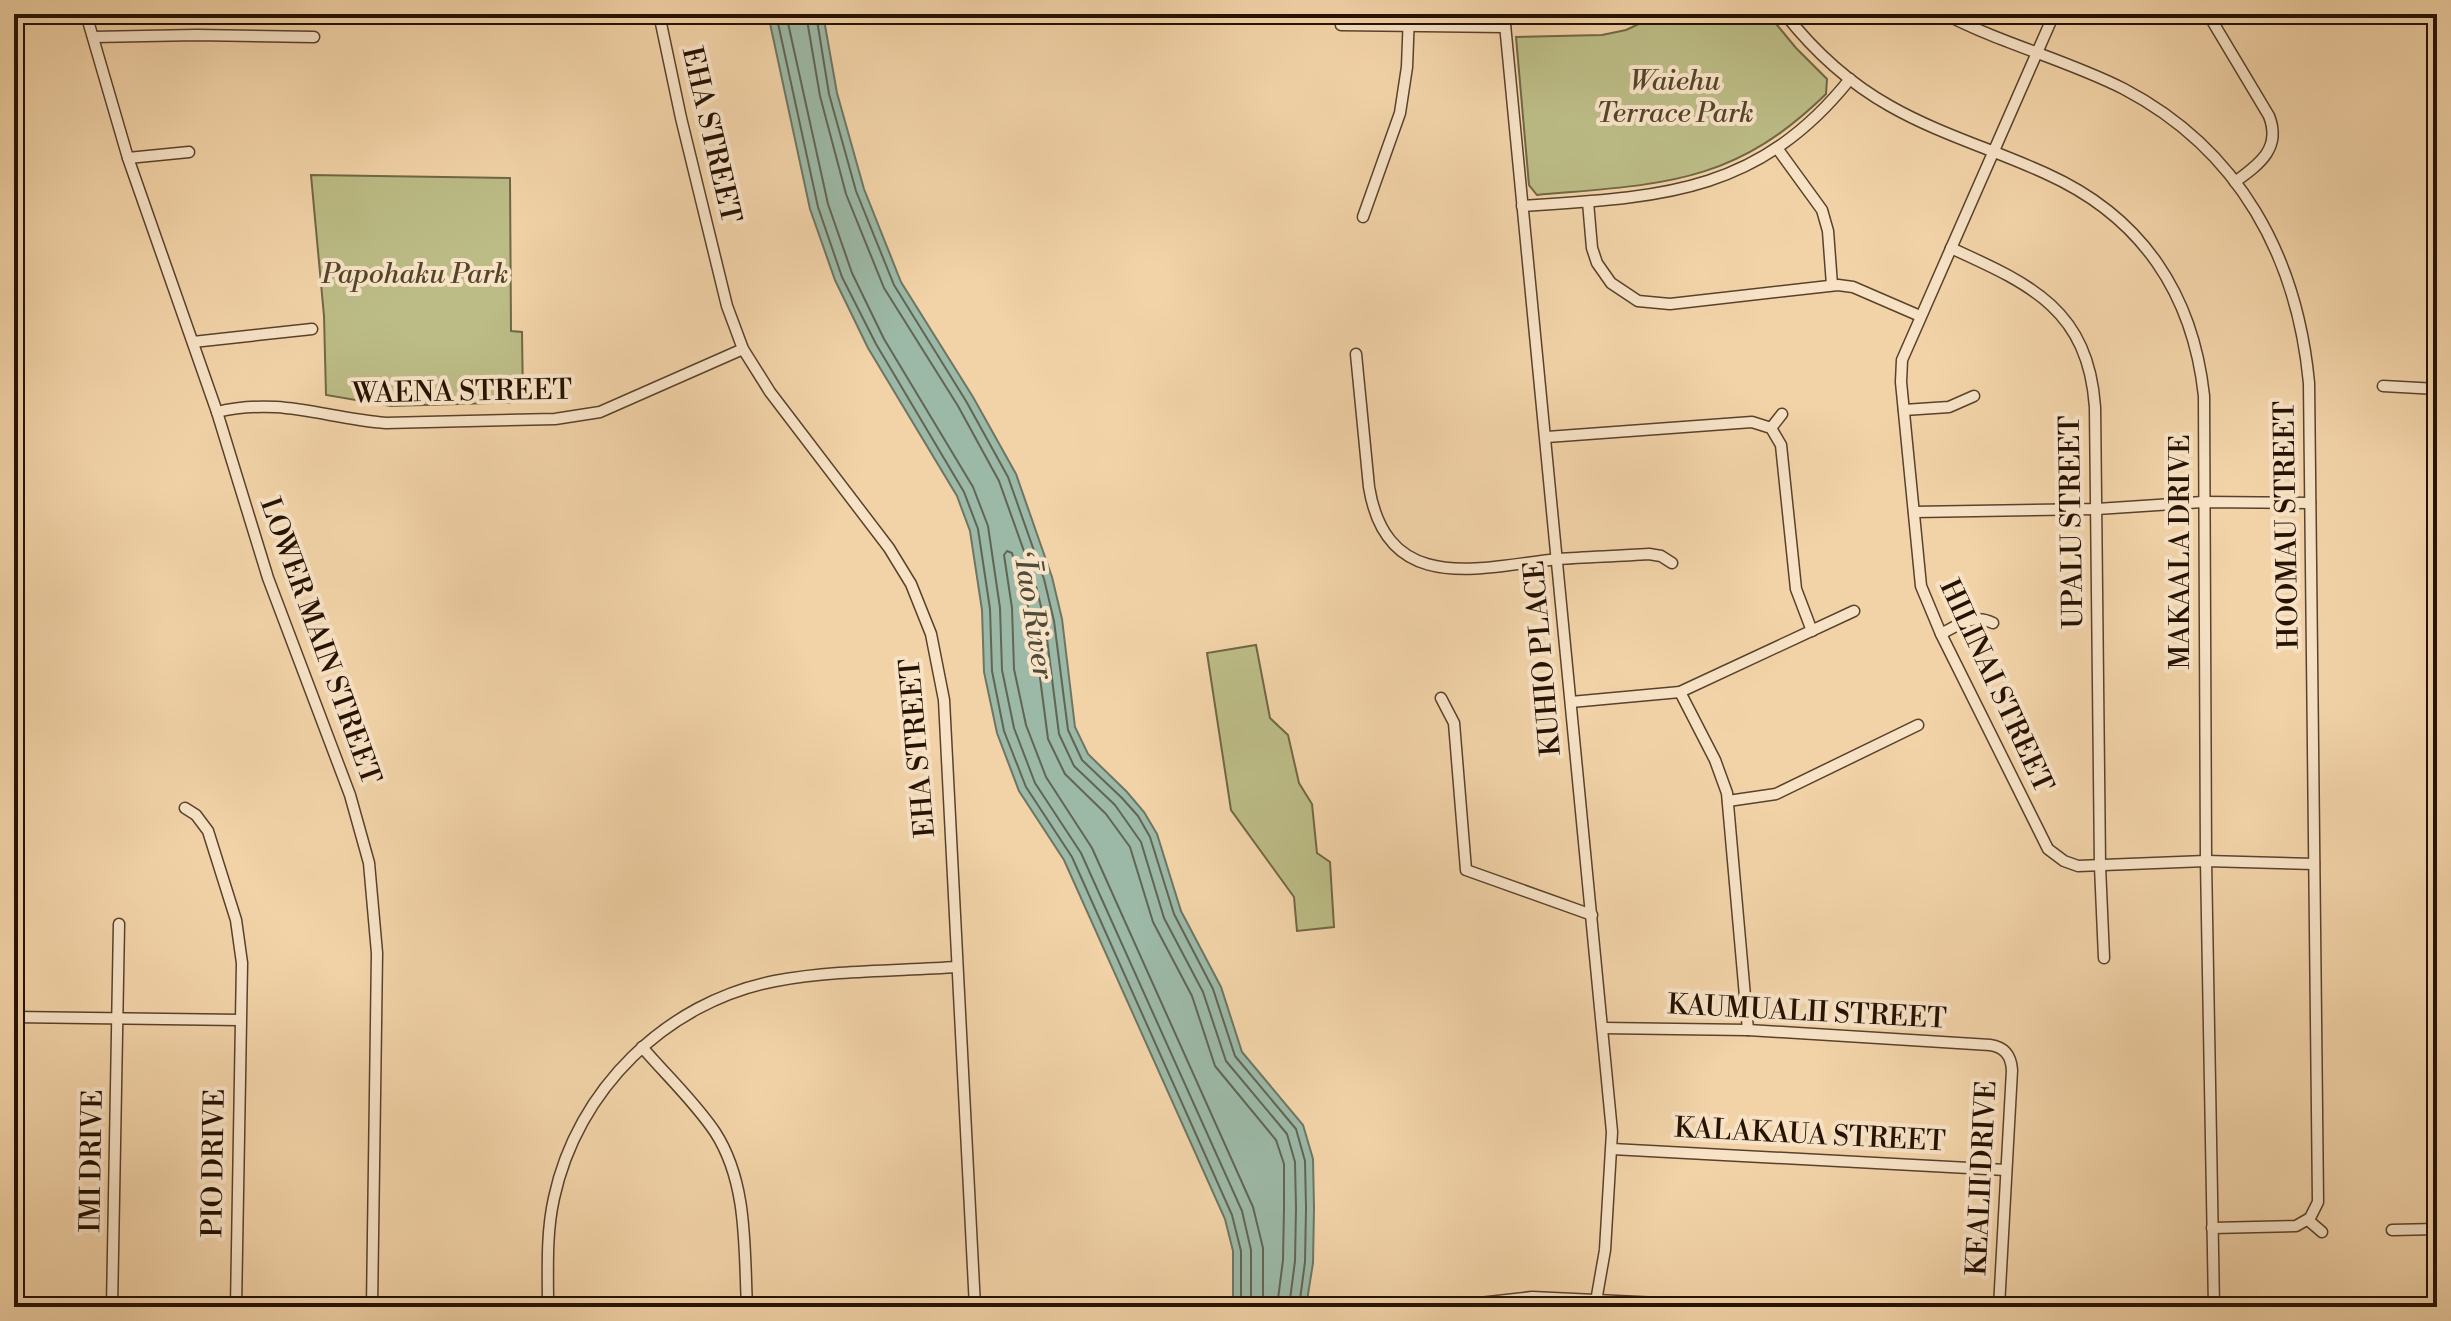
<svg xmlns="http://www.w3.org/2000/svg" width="2451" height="1321" viewBox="0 0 2451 1321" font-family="'Libre Bodoni',serif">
  <rect width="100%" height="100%" fill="#f2d3a8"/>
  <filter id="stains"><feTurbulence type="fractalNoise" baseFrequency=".0025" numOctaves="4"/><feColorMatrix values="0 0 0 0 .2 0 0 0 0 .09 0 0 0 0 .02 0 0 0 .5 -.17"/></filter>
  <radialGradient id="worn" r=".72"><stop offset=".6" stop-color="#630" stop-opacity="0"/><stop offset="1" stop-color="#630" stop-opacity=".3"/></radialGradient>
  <g fill="#bcbc86" stroke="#716744" stroke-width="2">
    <path d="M1660,14H1768L1796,48L1827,79L1826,94C1732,186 1660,184 1537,195L1529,185L1516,37L1602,35L1626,30Z"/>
    <path d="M311,175L510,178L511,331L522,332L523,402L391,406L326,395L324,316Z"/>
    <path d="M1256,645L1270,718L1288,735L1299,783L1312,804L1317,853L1330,862L1334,927L1297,931L1294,897L1231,810L1207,653Z"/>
  </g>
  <path fill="#9cb8a6" stroke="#6d7664" stroke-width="2" d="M768,14H823L837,93L864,189L901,282L973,397L1016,474L1052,577L1062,619L1075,727L1088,754L1127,792L1144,812L1157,834L1181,911L1221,987L1242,1052L1303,1125L1313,1159L1314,1208L1313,1263L1306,1307H1233V1251L1225,1219L1064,860L1019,791L997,733L984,672L982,610L970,531L957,496L868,348L835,280L810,209Z"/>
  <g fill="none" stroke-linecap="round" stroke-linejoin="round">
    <g stroke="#616554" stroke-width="2">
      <path d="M776,14L818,207L842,277L876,344L964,492L978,529L990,609L992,671L1004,731L1026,787L1072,857L1232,1215L1241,1251V1307"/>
      <path d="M786,14L828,204L852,273L884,339L973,487L988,526L1000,608L1002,670L1014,728L1035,783L1081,853L1242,1211L1251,1250V1307"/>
      <path d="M806,14L820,96L846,194L884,288L958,406L999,481L1035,582L1045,623L1059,734L1074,766L1115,805L1141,842L1164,918L1203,992L1226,1061L1287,1134L1295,1162L1296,1208L1295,1261L1289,1307"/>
      <path d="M816,14L829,94L856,191L894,285L966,401L1008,477L1044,579L1054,621L1068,730L1082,760L1122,798L1138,816L1150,837L1174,914L1213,989L1235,1056L1296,1129L1305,1161L1306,1208L1305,1262L1299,1307"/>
      <path d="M1263,1307V1248L1253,1207L1092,848L1046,777L1026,725L1014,669L1012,608L1004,555L1007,551L1012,553L1033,624L1048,739L1065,774L1106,814L1130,847L1153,922L1192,996L1215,1066L1276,1140L1284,1164V1208L1283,1260L1277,1307"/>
    </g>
    <defs>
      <g id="minor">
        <path d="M86,14L128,158L217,412L268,578L350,795L369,863L377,953L372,1307"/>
        <path d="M659,14L681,118L727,306L743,349L770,392L889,548L911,584L931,634L944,700L975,1307"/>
        <path d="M1504,14L1612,1132L1605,1250L1595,1307"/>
        <path d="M1785,14C1814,51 1849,83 1890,106C1939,134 1995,150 2047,174C2142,217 2193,294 2204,396L2206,861L2214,1307"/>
        <path d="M1945,14C2002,44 2067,60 2124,89C2240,150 2297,257 2309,383L2318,1202L2310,1218L2296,1226L2212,1228"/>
        <path d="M2054,14L1902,360L1901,382L1921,586L1941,634L2048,849L2064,861L2078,866L2206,861L2314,864"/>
        <path d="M2208,14L2269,116C2282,149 2258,165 2235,182"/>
        <path d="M1341,25L1505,27"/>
        <path d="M93,37L197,35L314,37"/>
        <path d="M2435,94L2437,95"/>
        <path d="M1777,148L1822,210L1828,231L1832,285"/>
        <path d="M128,158L189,152"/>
        <path d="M1588,202L1592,248L1597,263L1611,283L1638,301L1670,304L1838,285L1853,287L1920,316"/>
        <path d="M1522,206C1659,197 1757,195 1850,79"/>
        <path d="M1363,217L1400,113L1407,67L1409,14"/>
        <path d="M1951,248C2030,284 2088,309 2095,407L2100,866L2104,958"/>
        <path d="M193,342L312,329"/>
        <path d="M1356,354L1369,487C1387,597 1481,567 1558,559C1588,557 1619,556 1649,554L1661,556L1672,563"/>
        <path d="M2383,386L2437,389"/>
        <path d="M1904,410L1949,407L1974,396"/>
        <path d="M217,412C281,397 324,418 386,423L555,419L600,412L743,349"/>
        <path d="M1771,428L1782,414"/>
        <path d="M1547,437L1752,422L1771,428L1781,445L1796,589L1812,631"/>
        <path d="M1914,512L2097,509L2203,502L2310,503"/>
        <path d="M1941,634C1958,625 1974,613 1993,623"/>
        <path d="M1680,692L1715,760L1727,793L1748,1030"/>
        <path d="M1441,698L1454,723L1466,870L1592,915"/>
        <path d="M1571,702L1680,692L1854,611"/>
        <path d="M14,778V834"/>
        <path d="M1728,801L1776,794L1918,725"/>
        <path d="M185,808L196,815L208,831L236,920L242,963L236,1307"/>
        <path d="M14,1017L240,1020"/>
        <path d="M1603,1028L1748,1030L1990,1045C2004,1047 2011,1055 2012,1070L1999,1307"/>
        <path d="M642,1047C666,1075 694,1101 715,1132C748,1183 744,1248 747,1307"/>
        <path d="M1612,1149L2006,1170"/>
        <path d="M2308,1220L2322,1232"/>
        <path d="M2392,1230L2437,1229"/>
        <path d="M112,1307L119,924"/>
        <path d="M548,1307C548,1271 546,1233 554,1198C577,1090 666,1002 775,981C835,970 897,971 957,967"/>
        <path d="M1444,1307L1532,1297L1743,1307"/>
      </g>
    </defs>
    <use href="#minor" stroke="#59422b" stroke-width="13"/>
    <use href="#minor" stroke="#f7e2c6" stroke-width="10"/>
  </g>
  <g text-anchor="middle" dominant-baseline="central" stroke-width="8" stroke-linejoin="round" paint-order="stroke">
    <g font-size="28" font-style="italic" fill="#534529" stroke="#f7e2c6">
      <text x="1675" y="81">Waiehu<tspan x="1675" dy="32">Terrace Park</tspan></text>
      <text x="415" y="274">Papohaku Park</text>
    </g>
    <g font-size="28" fill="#261201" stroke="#f7e2c6">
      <text transform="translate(711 135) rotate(77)">EHA STREET</text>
      <text transform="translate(462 392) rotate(-1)">WAENA STREET</text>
      <text transform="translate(2072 522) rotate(-91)">UPALU STREET</text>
      <text transform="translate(2287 525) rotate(-91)">HOOMAU STREET</text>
      <text transform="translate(2180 552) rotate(-90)">MAKAALA DRIVE</text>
      <text transform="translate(320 641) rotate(70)">LOWER MAIN STREET</text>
      <text transform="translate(1543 658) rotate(-95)">KUHIO PLACE</text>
      <text transform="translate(1996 686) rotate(65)">HILINAI STREET</text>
      <text transform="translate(918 748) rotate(-95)">EHA STREET</text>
      <text transform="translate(1807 1012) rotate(3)">KAUMUALII STREET</text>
      <text transform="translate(1810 1135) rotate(3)">KALAKAUA STREET</text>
      <text transform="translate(92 1161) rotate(-89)">IMI DRIVE</text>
      <text transform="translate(214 1163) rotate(-89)">PIO DRIVE</text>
      <text transform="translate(1982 1178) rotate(-87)">KEALII DRIVE</text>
    </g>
    <g font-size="30" font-style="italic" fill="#4f4c3b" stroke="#f7e2c6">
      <text transform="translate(1033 614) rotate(81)">ʻĪao River</text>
    </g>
  </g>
  <rect width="2451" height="1321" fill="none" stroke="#f2d3a8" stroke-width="48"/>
  <rect x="16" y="16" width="2419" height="1289" fill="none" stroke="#261201" stroke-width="4"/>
  <rect x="24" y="24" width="2403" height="1273" fill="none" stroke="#261201" stroke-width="2"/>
  <rect width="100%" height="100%" filter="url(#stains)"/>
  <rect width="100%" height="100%" fill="url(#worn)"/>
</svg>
